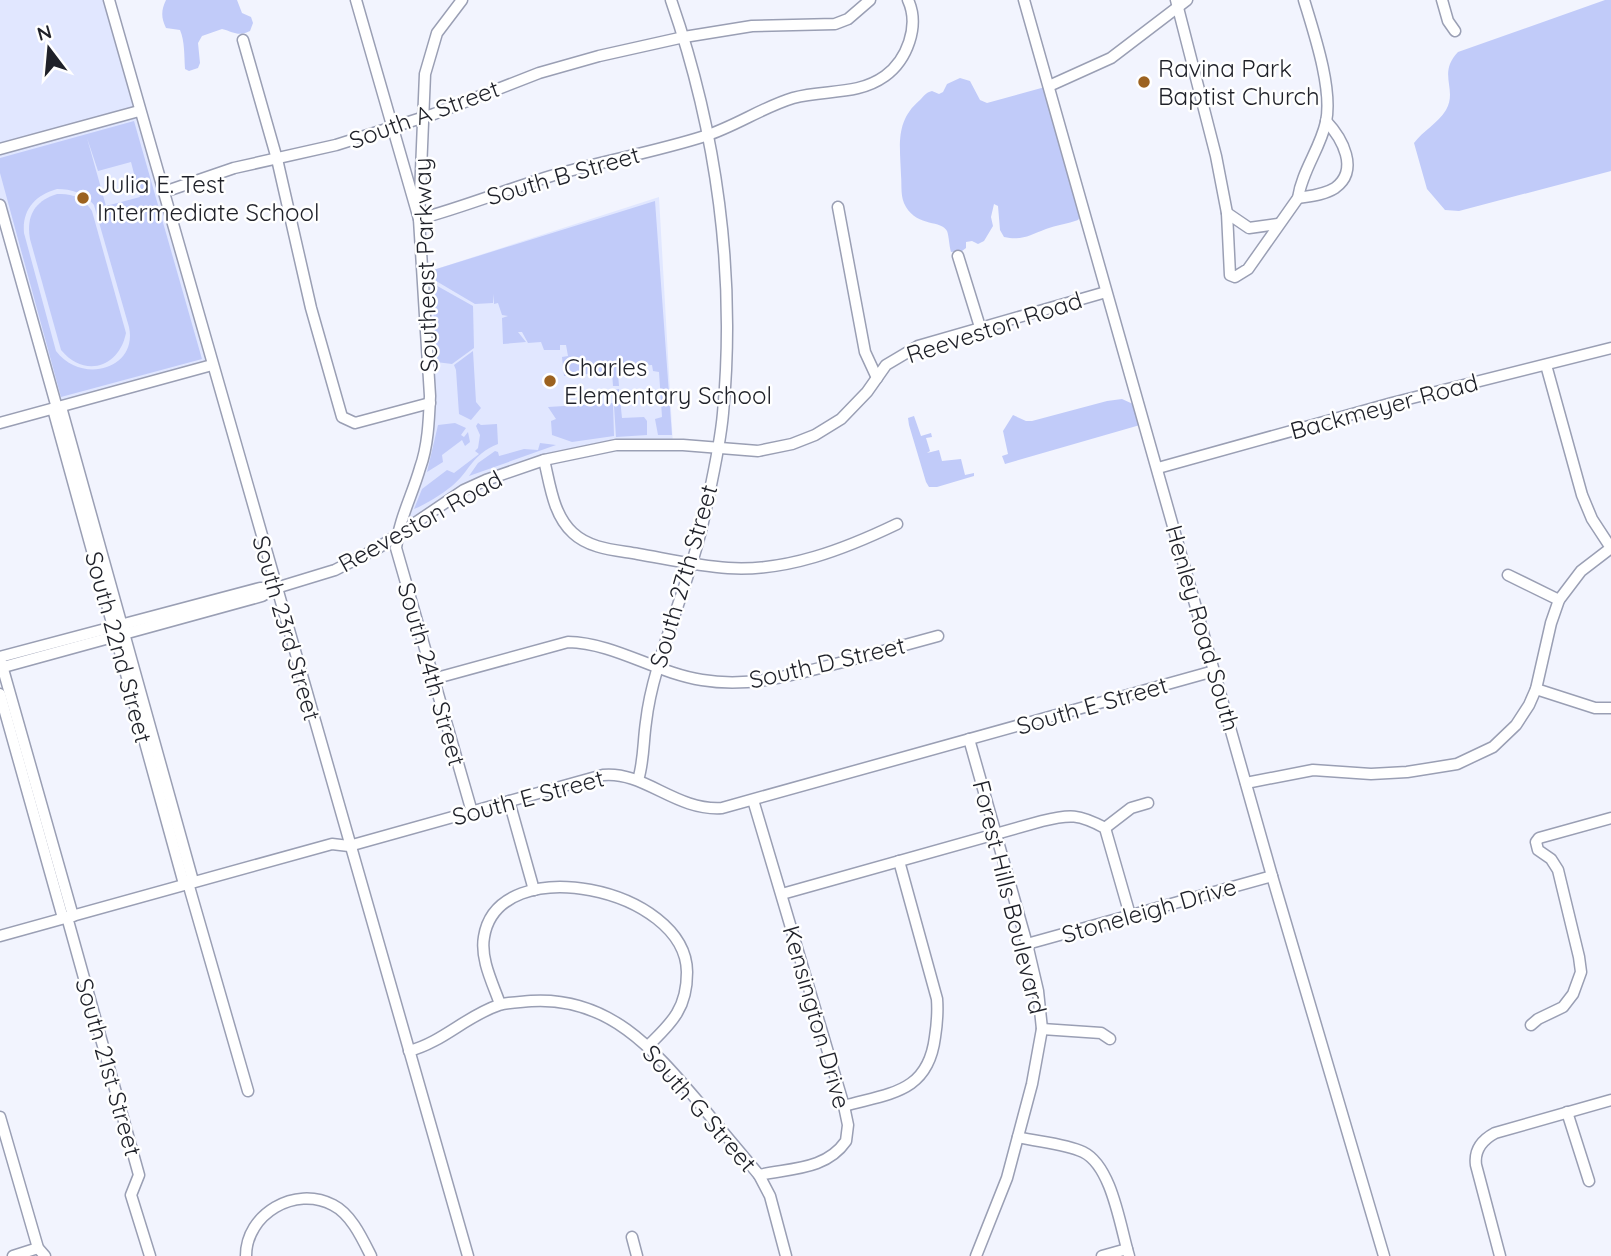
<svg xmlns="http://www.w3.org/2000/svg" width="1611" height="1256" viewBox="0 0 1611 1256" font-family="Quicksand,sans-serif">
  <rect width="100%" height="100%" fill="#f2f4fe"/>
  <g fill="#e1e7ff">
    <path d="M0,0H109L212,365L57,408L0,205Z"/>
    <path d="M659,197L673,445H616L486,480L398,535L421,466L428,366L430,271Z"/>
  </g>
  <g fill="#c1cbf9" fill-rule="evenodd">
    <path d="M166,0H237L242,13L251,17L253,23L250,31C238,37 234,32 222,29L202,36L198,43L200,63L198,68L189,71L185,69C184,56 185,42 180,30L166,28C161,18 161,10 166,0Z"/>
    <path d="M1605,0H1611V171L1459,211L1445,210L1427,189L1414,143C1423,131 1438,123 1446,110C1458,89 1437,74 1458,52Z"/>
    <path d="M960,78L970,81L980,100L987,103L1045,87L1080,217L1078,220C1068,224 1056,225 1046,229C1030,235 1022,241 1004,237L1000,230L998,206L994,204L991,217L993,226L984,241L978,244L972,241L966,242V248L962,251L951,252C949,245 949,236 947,231C942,220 918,227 906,207C900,197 902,187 901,175C900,145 895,121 920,100C925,95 925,93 932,91L939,94L943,92L947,84Z"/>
    <path d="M134,121L202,359L61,397L0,173V158ZM87,138L98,171L131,162L140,197L106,206ZM57,189C72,189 84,193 94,205L129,327C138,369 82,385 56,351L24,233C22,210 35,195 57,189Z"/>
    <path d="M57,194C72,193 84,198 92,211L126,333C119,368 84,378 61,350L30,239C26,217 34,201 57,194Z"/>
    <path d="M655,201L672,435H658L655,419L662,417L659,372L653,371L652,365L624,367L625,373L618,374L619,386H613L612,372L564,376L562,357L568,356L566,345H560V350H544L541,342L528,343L522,332H518L526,342L503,344L502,318L508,316L502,315L498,303L494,304V294L493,303L475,304L431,278L430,271Z"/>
    <path d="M432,283L473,306L474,348L452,364L436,362Z"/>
    <path d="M473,351L476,402L481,408L471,420L459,414L456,370L454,365Z"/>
    <path d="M619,389L622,418L644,417L647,421V435L616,437L613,390Z"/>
    <path d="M1122,399L1133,404L1140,425L1005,464L1002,456L1008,454L1003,431L1013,415L1026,421H1032L1107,401Z"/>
    <path d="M613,403L614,436L572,442L552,435L551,421L556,419L548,407Z"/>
    <path d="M914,416L921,436L931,433L932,437L926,438L930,451L927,453L939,450L942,461L961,459L965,475L974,473V476L937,487H929L926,482L909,425L908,418Z"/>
    <path d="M455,423L466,428L461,435L464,437L468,432L470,442L465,446L462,440L442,455L443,462L427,472L438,425Z"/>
    <path d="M478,423L481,425L497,424L498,444C471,455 471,470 452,486C442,494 425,505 414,509L422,489L447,470L454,473L479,454L475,451L478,448L480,435L476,426Z"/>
    <path d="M540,443L556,445L469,476L478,463L495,451L498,452L499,456L524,449L538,450Z"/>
  </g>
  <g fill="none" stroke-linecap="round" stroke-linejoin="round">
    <defs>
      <g id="minor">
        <path d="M109,0L468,1256"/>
        <path d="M356,0L419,219C467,206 513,187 561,173C609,160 658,151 705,136C736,126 763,107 793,98C825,89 857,96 885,76C907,60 920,26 908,0"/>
        <path d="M462,0L437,33L425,74L419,219L430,396C429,420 428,446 420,468C412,496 399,519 396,548L472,812"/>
        <path d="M1024,0L1272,876L1384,1256"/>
        <path d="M1176,0L1216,156L1227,213L1230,275L1235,277L1248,269L1298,198C1302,171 1320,149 1326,122C1333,89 1314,33 1304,0"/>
        <path d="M1442,0L1448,21L1455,31"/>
        <path d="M243,40L277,159L311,308L342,417L355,423L430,403"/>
        <path d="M1049,86L1111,58L1187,0"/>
        <path d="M0,149L139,111"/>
        <path d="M164,192L234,168L336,145L434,114L539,73L599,56L684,37L752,26L835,24L848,19L870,0"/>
        <path d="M1298,198C1310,196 1324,195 1335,188C1360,170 1342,138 1326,121"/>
        <path d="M0,205L57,408"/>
        <path d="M838,207L865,352L877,378"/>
        <path d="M1227,213L1249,228L1278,224"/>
        <path d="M958,256L980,327"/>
        <path d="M61,407L193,881"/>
        <path d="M53,409L184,884"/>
        <path d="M0,423L212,365"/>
        <path d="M544,460C550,484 553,515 573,533C590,549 616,550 638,554C667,559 697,566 728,568C786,572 845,549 897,524"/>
        <path d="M1158,468L1392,403L1611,348"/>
        <path d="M1508,575L1559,600"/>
        <path d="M0,657L260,588H273"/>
        <path d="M1,662L73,916"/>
        <path d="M0,668L262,596L276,588L335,570L378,548L464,490L486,480L544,460L616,445H683L758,451L792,444L815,435L841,419L867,392L886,365L918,346L1106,292"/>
        <path d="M433,679L568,642C615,643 656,673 702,680C750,688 793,675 839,663C872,654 905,645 938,636"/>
        <path d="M1536,689L1595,708H1611"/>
        <path d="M0,694L63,918"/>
        <path d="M969,739L1027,944L1038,991L1042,1029L1032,1084L1007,1178L976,1256"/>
        <path d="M638,780C644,761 643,742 646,722C648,705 652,687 657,670C671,619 693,570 704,518C711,484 720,448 723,413C736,274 717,132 671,0"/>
        <path d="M1246,783L1313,770L1371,774L1407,772L1457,764L1493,747L1516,725L1529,705L1536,689L1551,623L1559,600L1581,571L1611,548L1592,519L1582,495L1546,365"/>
        <path d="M753,800L844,1106L848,1125L846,1141C826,1170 791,1168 759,1175"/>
        <path d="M509,801L534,890"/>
        <path d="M1105,828L1131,808L1148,803"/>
        <path d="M188,883L248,1091"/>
        <path d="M782,894L1042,821C1070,814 1079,814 1105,828L1130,915"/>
        <path d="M67,917L139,1175L131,1195L150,1256"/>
        <path d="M0,936L332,844L349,846L603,775C645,771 675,811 722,808L1214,671"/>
        <path d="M1027,944L1272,876"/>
        <path d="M500,1004C493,984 480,959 484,937C498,849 686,888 687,972C687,987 685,1000 677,1013C670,1025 658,1036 649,1045"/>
        <path d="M1531,1025L1538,1019L1563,1007L1573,994L1581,972L1579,957L1558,870L1551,859L1538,850L1536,842L1539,838L1611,818"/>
        <path d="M1042,1029L1101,1033L1110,1039"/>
        <path d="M409,1051C443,1042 466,1016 499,1005C509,1002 521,1002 531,1001C610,996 655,1051 701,1105C720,1129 740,1152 759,1175L770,1196L786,1256"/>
        <path d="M844,1106C890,1093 928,1093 935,1037C937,1024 938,1012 937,999L899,861"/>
        <path d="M1567,1112L1589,1181"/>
        <path d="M0,1117L38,1248L45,1256"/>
        <path d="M1018,1137C1038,1142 1064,1143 1083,1152C1112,1166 1120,1226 1129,1256"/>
        <path d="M632,1237L637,1256"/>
        <path d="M13,1256L38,1248"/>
        <path d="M246,1256C246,1214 295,1185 333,1205C351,1214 362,1238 371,1256"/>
        <path d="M1102,1256L1127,1249"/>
        <path d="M1500,1256L1476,1165C1474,1150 1482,1140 1495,1133L1611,1100"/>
      </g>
    </defs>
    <use href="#minor" stroke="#9a9fb4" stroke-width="13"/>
    <use href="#minor" stroke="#fff" stroke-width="10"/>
  </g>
  <g fill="#9c6220" stroke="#fff" stroke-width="2.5">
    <circle cx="1144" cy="82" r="7"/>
    <circle cx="83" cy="198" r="7"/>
    <circle cx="550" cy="381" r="7"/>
  </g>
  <g text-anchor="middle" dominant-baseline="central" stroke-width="5" stroke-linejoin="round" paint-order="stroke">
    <g font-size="24" fill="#1f2129" stroke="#fff" text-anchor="start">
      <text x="1158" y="68">Ravina Park<tspan x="1158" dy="28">Baptist Church</tspan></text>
      <text x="97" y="184">Julia E. Test<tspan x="97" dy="28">Intermediate School</tspan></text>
      <text x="564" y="367">Charles<tspan x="564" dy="28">Elementary School</tspan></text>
    </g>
    <g font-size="24" fill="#1f2129" stroke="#fff">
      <text transform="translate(424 114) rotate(-20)">South A Street</text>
      <text transform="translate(563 175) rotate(-16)">South B Street</text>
      <text transform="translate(425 265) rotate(-92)">Southeast Parkway</text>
      <text transform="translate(994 327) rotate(-18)">Reeveston Road</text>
      <text transform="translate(1384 406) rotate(-15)">Backmeyer Road</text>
      <text transform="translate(420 521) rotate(-29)">Reeveston Road</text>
      <text transform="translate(683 576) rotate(-74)">South 27th Street</text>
      <text transform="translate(287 628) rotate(74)">South 23rd Street</text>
      <text transform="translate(1203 628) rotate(74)">Henley Road South</text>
      <text transform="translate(119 647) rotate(75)">South 22nd Street</text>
      <text transform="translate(827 662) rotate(-13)">South D Street</text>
      <text transform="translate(432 674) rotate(74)">South 24th Street</text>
      <text transform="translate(1092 705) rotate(-16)">South E Street</text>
      <text transform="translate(528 797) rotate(-15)">South E Street</text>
      <text transform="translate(1010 897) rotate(76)">Forest Hills Boulevard</text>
      <text transform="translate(1149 910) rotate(-16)">Stoneleigh Drive</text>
      <text transform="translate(817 1017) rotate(74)">Kensington Drive</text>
      <text transform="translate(109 1067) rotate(74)">South 21st Street</text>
      <text transform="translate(700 1108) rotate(49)">South G Street</text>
    </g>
  </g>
  <g transform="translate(49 49) rotate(344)" stroke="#ffffff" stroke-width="5" paint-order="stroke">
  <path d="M0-5L12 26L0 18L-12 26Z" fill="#1f2129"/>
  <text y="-10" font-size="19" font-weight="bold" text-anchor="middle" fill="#1f2129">N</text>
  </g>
</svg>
